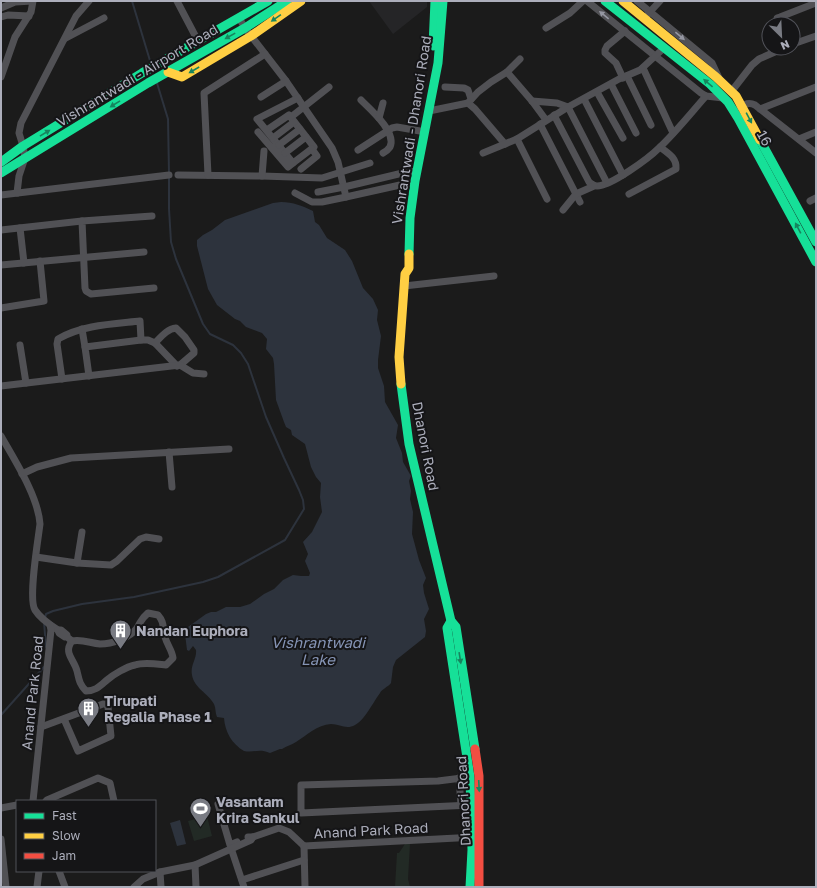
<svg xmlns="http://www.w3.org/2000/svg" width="817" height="888" viewBox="0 0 817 888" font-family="'Golos Text',sans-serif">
  <rect width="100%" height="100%" fill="#1b1b1b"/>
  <path fill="#252527" d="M369,1H427V7L393,34Z"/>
  <g fill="#222a25">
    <path d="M207,816L212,836L194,841L188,821Z"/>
    <path d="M405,844H410L408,879L410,887H395L397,853H399Z"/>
  </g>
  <g fill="#2d333d">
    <path d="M281,202C293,202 303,206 313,211L315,222L319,225L327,238L345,250L352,261L363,288L373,299L378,310L377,320L381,336L378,360V368L384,386L385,402L398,425L396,438L402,453L403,462L411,476L409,481L411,491L410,499L413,512L412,534L419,560L426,578L423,585L424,593L429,609L424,619L426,631L425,637L396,660L393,667L391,683C388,687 382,689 380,693C374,701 364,721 355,725C346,730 340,724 331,724C317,725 307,735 296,742C291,745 287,746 282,749H280L270,753C259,748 254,753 244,751C232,744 225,732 224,718L217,717C215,713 216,708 214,704C208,693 194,688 192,675C190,665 197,659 196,650L193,646L189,651L187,650L185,634L188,627L206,614L211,612H216L226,607H240L250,604L264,594L274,589L283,580L293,575L301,576H309L310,573L305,561L308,554L303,542L312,532L322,512L320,497L321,483L316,477L311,467L305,444L292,435L291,430L286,427L284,422L276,400L274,364L273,358L266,349L267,339L262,333L246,327L240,321L235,319L217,305L208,289L197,246V240L203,235L212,230L225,220L273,203Z"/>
    <path d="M180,820L186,844L177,846L170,823Z"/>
  </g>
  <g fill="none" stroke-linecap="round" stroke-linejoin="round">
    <g stroke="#2d333d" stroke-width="2">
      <path d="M132,1L151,64"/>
      <path d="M157,83L168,119L169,173"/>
      <path d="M45,618L46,614L53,611L82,604L134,597L203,582L218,577L285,540L304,509L303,500L299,490L284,458L266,417L248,364L241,353L233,345L210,334L203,324L176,259L171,242L169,209V178"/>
      <path d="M44,622L46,647"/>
      <path d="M1,715L44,667"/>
    </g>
    <g stroke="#515155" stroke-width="7">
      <path d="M177,1L198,41"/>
      <path d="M587,1L701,93L706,96L723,98"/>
      <path d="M637,1L712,63L719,78"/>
      <path d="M1,8L15,2L33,1L31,12L15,37L1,77"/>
      <path d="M648,14L660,1"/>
      <path d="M1,17L8,15L29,16"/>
      <path d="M239,18L245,28L286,81L332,148L338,162L346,197"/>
      <path d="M777,24V18L780,17L816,3"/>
      <path d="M546,28L570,13L583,1"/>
      <path d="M66,38L104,18"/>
      <path d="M793,44L816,36"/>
      <path d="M643,68L673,133"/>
      <path d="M507,72L520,59"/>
      <path d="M627,76L651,125"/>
      <path d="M623,78L616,63L605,53V50L607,46L625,31"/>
      <path d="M611,84L636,133"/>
      <path d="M445,87L464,88L468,90L471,99"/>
      <path d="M597,92L623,138"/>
      <path d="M731,92L752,65L759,59L784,48"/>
      <path d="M261,97L286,81"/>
      <path d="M584,99L623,175"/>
      <path d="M361,100C370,109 397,132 390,147C388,150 385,152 383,153"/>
      <path d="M532,101L557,103L568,107L607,183"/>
      <path d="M468,103L475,109L505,144"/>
      <path d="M740,107C745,104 749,102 755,105L816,153"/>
      <path d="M760,109L816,87"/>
      <path d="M429,111L468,103L478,92L491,82L507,72L532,101L546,120"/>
      <path d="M554,115L589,182C592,184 594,186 597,186C611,186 649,158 659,148C676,132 691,113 706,96"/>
      <path d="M291,117L329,87"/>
      <path d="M379,118L383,103"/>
      <path d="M540,124L580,202"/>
      <path d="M267,130L289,115L314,147L293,163"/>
      <path d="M258,132L288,167L293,163L257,119L298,98"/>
      <path d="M273,138L294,122"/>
      <path d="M517,139L547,199"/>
      <path d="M799,139L816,132"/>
      <path d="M279,145L300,129"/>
      <path d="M358,150L392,128L397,127L420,131"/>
      <path d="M285,153L306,137"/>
      <path d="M483,153L517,139L568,107L619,79L640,70L664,48"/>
      <path d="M301,169L317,156L312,149"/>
      <path d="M178,175L262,176L322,178L370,163"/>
      <path d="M208,175L204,93L265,54"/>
      <path d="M262,176L264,151"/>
      <path d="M318,192L344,187L411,171"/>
      <path d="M17,193L19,176L25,158L23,146L19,133L21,123L76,16L89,1"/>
      <path d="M295,193L312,202H322L346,197L409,183"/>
      <path d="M629,194L676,169C677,158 668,153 660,147"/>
      <path d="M1,195L169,175"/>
      <path d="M810,201L816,198"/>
      <path d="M563,210L576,194L594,186"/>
      <path d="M152,216L82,221L85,288L86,291L91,294L154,288"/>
      <path d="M20,228L24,263"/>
      <path d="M1,230L82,221"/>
      <path d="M1,265L144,252"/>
      <path d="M404,286L494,276"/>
      <path d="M1,308L44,301L40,261"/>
      <path d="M82,329L85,347"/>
      <path d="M155,343C161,337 167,329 176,328L185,337L194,350V353L180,365"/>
      <path d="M20,345L26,383"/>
      <path d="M89,376L85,347L141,340H148L155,343L177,366"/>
      <path d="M62,379L57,344L58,339C82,325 113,324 140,321L141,340"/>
      <path d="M1,386L180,365L193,373L204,374"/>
      <path d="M1,436C15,461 38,496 40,524C38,540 28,599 35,610C40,618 50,625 58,630"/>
      <path d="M169,452L172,487"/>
      <path d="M22,474L37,467L71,458L229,449"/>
      <path d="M36,557L77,563L111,565L117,561L140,539L146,537L159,539"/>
      <path d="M77,563L82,532"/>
      <path d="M148,613L158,615C165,623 162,627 165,637C167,645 172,650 173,658L166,665C156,664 144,662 135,665C126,667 114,674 107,680C100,686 96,691 86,691C79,684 79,679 77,671C74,659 63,653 72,641C82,639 90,643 100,644C112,644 130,638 137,628C142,620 140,620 148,613Z"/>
      <path d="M67,637H65L59,633L58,630H61L67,635V637L72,641"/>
      <path d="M41,727L103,704H106L108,707L111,736L78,751L64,719"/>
      <path d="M470,777L438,781L301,785V813L471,805"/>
      <path d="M459,778L461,805"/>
      <path d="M33,801L51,630L50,625"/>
      <path d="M46,801L47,800L98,778L110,783L114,801"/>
      <path d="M218,804L230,845L237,842"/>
      <path d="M1,808L17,805"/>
      <path d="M248,837H253L279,828L289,832L304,846"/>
      <path d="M1,839L6,887"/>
      <path d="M304,846L476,837"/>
      <path d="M304,846L305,887"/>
      <path d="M231,848L244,887"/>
      <path d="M195,865L196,887"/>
      <path d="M59,871L65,887"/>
      <path d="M160,872L161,887"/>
      <path d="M242,880L304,860"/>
      <path d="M37,887L39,871"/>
      <path d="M134,887L143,879L160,872L195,865L251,840L253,837"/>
    </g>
    <g stroke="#16e098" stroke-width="9">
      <path d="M605,1L710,84L728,102L738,118L816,262"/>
      <path d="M433,46L435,1"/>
      <path d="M760,140L816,242"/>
      <path d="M1,162L23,146L142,73L268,1"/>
      <path d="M1,173L148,83L245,28L287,1"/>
      <path d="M409,254L410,218L415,181L438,63L443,1"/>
      <path d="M401,384L409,444L451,621L456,627L475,749"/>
      <path d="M451,621L447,628L470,777L472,850L470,887"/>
    </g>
    <g stroke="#ffcf43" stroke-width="9">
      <path d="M623,1L716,77L736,96L760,140"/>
      <path d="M168,72L182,77L251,36L301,1"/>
      <path d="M401,384L399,357L405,274L409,268V254"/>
    </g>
    <path stroke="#f24e42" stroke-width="9" d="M475,749L479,776V887"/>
  </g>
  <defs><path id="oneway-solid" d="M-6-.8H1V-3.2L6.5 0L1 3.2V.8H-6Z"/></defs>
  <g fill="#9597a2">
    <use href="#oneway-solid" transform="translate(604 15) rotate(-141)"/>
    <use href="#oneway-solid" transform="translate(680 36) rotate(40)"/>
  </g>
  <g fill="#16855e">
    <use href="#oneway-solid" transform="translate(276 18) rotate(145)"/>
    <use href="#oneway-solid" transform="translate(230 36) rotate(151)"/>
    <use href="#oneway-solid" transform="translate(194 70) rotate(150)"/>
    <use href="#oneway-solid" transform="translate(708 83) rotate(-140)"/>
    <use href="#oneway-solid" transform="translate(115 104) rotate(148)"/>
    <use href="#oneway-solid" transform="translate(749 118) rotate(62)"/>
    <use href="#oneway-solid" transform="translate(45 133) rotate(-31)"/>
    <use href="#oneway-solid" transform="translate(798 228) rotate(-118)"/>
    <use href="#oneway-solid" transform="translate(460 658) rotate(81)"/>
    <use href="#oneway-solid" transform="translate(479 786) rotate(87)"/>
  </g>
  <defs>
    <symbol id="building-pin" viewBox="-11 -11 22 30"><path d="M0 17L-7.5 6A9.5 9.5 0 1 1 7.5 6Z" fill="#797b83" stroke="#151517"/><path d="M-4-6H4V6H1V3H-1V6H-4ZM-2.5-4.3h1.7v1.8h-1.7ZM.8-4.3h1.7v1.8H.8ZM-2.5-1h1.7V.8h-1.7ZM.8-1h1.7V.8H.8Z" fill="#fff"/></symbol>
    <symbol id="stadium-pin" viewBox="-11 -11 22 30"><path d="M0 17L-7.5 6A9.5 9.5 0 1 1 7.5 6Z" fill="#797b83" stroke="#151517"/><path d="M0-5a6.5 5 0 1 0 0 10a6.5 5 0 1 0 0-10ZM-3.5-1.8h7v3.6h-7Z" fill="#fff"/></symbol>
  </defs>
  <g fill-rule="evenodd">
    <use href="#building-pin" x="108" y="618" width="25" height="34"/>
    <use href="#building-pin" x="76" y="696" width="25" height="34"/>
    <use href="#stadium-pin" x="188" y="796" width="25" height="34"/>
  </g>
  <g text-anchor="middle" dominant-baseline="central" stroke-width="4" stroke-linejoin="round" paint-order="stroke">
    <g font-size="14" fill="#acaebb" stroke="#151517">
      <text transform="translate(137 75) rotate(-31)">Vishrantwadi - Airport Road</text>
      <text transform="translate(411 130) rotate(-81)">Vishrantwadi - Dhanori Road</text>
      <text transform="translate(765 138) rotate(62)">16</text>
      <text transform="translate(426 446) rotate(79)">Dhanori Road</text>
      <text transform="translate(32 693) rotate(-84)">Anand Park Road</text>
      <text transform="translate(463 801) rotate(-93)">Dhanori Road</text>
      <text transform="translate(371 830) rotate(-3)">Anand Park Road</text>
    </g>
    <g font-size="14" font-weight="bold" fill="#acaebb" stroke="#151517" text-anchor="start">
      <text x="136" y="630">Nandan Euphora</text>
      <text x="104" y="700">Tirupati<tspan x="104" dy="16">Regalia Phase 1</tspan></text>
      <text x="216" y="801">Vasantam<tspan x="216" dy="16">Krira Sankul</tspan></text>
    </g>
    <g font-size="15" font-style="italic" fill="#8594b5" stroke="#151517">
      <text x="318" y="642">Vishrantwadi<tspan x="318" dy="17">Lake</tspan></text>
    </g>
  </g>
  <rect width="817" height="888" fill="none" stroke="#acaebb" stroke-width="4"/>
  <rect x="16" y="800" width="140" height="72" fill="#151517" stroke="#515259"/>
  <rect x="24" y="813" width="20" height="6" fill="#16e098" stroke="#515259"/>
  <text x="52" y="820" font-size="12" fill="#acaebb">Fast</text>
  <rect x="24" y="833" width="20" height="6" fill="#ffcf43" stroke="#515259"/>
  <text x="52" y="840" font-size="12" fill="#acaebb">Slow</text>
  <rect x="24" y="853" width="20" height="6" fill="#f24e42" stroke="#515259"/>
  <text x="52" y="860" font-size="12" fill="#acaebb">Jam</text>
  <g transform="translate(781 36) rotate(156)"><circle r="19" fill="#151517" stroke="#515259"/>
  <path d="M0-3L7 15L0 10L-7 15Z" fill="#797b83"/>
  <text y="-6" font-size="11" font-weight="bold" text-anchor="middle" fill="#acaebb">N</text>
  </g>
</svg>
